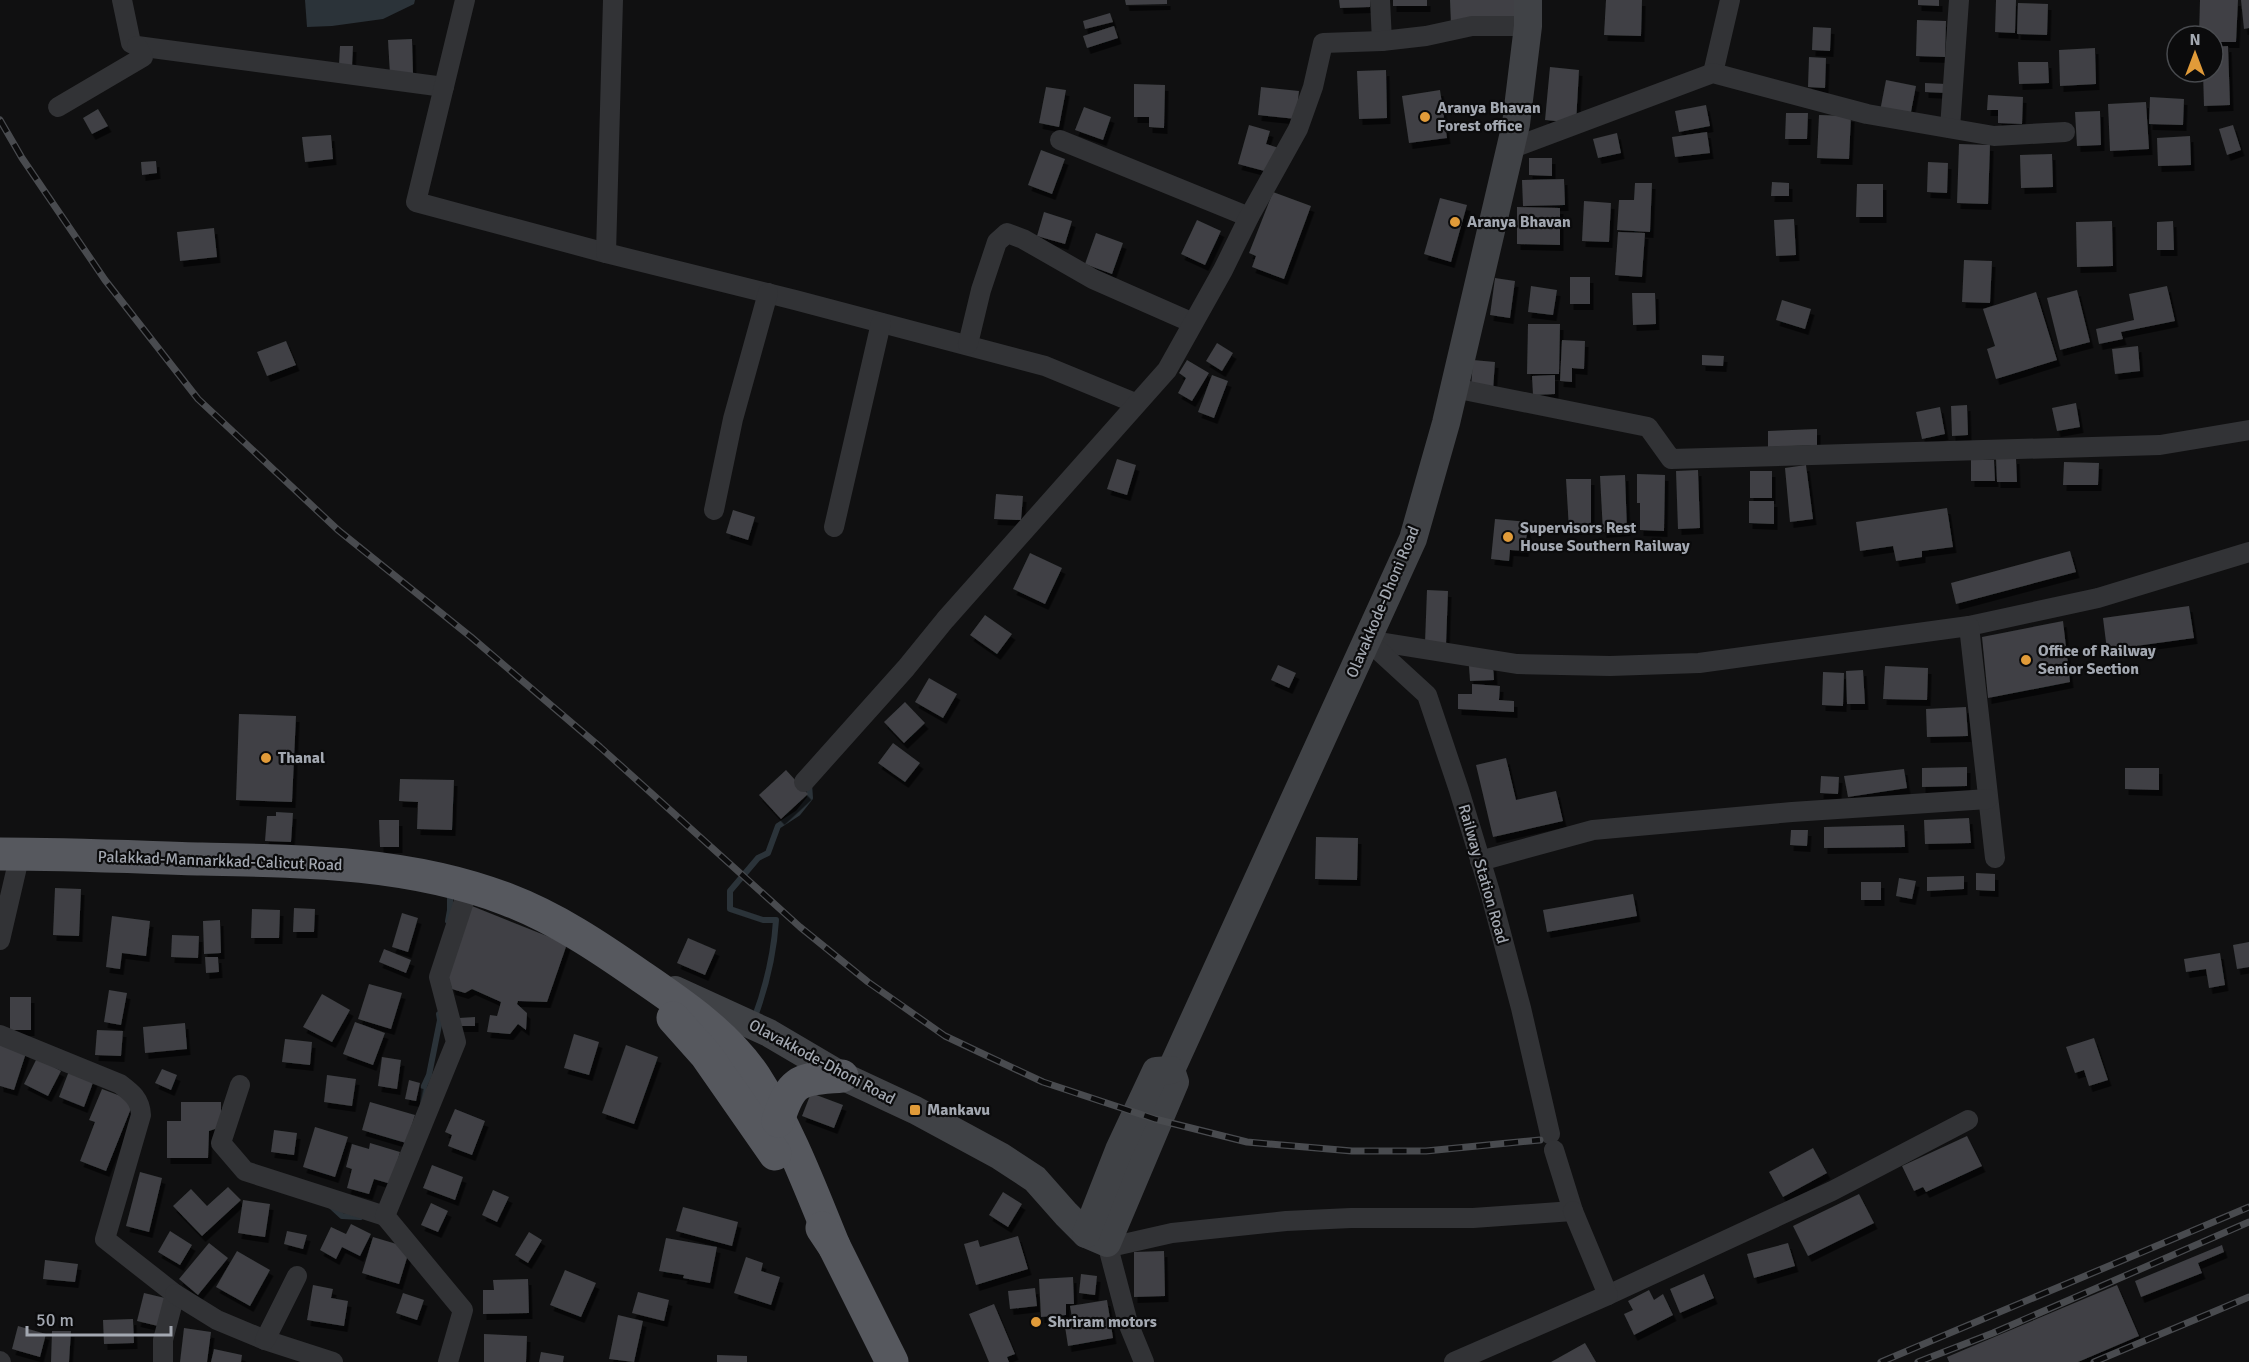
<svg xmlns="http://www.w3.org/2000/svg" width="2249" height="1362" viewBox="0 0 2249 1362" font-family="Signika,sans-serif">
  <defs>
    <filter id="shadow"><feDropShadow dx="3.5" dy="6" stdDeviation="0" flood-color="#0009"/></filter>
  </defs>
  <rect width="100%" height="100%" fill="#101011"/>
  <path fill="#2b3339" d="M305,0H415L414,4L383,19L332,26L307,27Z"/>
  <g fill="none" stroke-linecap="round" stroke-linejoin="round">
    <g stroke="#2b3339" stroke-width="6">
      <path d="M448,921L450,910V892"/>
      <path d="M754,1019C766,987 774,954 776,920H763L730,909V891L758,858L768,853L778,826L798,813L810,798L809,784"/>
      <path d="M423,1104L424,1086L429,1075L440,1020L439,1014"/>
      <path d="M329,1204L342,1216L360,1217"/>
    </g>
  </g>
  <g fill="#3f4044" filter="url(#shadow)">
    <path d="M1125,0H1167V4L1126,5Z"/>
    <path d="M1339,0H1370V7L1340,8Z"/>
    <rect x="1393" y="0" width="34" height="6"/>
    <path d="M1450,0H1515L1516,22L1451,25Z"/>
    <path d="M1606,0H1642L1641,36L1604,35Z"/>
    <path d="M1918,0H1939V6L1918,5Z"/>
    <path d="M1996,0H2016L2015,33L1995,32Z"/>
    <path d="M2200,0H2238L2236,42H2213V36H2199Z"/>
    <path d="M2241,0H2249V28L2244,29Z"/>
    <path d="M2018,3L2048,4L2047,35L2017,34Z"/>
    <path d="M1110,13L1113,22L1085,29L1083,21Z"/>
    <path d="M1917,20L1946,21L1945,57L1916,56Z"/>
    <path d="M1114,26L1118,38L1087,48L1083,36Z"/>
    <path d="M1813,27L1831,28L1830,51L1812,50Z"/>
    <path d="M412,39L413,74L390,75L388,40Z"/>
    <path d="M340,46H353L352,66L339,65Z"/>
    <path d="M2228,46L2230,105L2204,106L2203,72H2213V47Z"/>
    <path d="M2095,48L2096,84L2060,86L2059,50Z"/>
    <path d="M1809,57L1826,58L1825,88L1808,87Z"/>
    <path d="M2018,62H2048L2049,83L2019,84Z"/>
    <path d="M1550,67L1579,70L1576,123L1545,120Z"/>
    <path d="M1386,70L1387,118L1359,119L1357,71Z"/>
    <path d="M1886,80L1916,86L1910,117L1880,111Z"/>
    <path d="M1925,83L1946,84V93L1925,92Z"/>
    <path d="M1134,84L1165,85L1164,128L1149,127V117H1134Z"/>
    <path d="M1046,87L1066,90L1059,127L1039,123Z"/>
    <path d="M1261,87L1299,91L1296,119L1258,115Z"/>
    <path d="M1440,90L1447,138L1409,143L1402,96Z"/>
    <path d="M1988,95L2023,97L2022,124L1998,123V110H1987Z"/>
    <path d="M2150,97L2184,99L2183,125L2149,124Z"/>
    <path d="M2146,102L2149,149L2110,151L2108,104Z"/>
    <path d="M1706,105L1710,126L1679,132L1675,111Z"/>
    <path d="M1084,107L1111,117L1103,140L1075,130Z"/>
    <path d="M98,109L108,126L92,134L83,118Z"/>
    <path d="M2100,111L2101,145L2077,146L2075,112Z"/>
    <path d="M1786,113H1808L1807,139H1785Z"/>
    <path d="M1819,115L1851,116L1849,159L1817,158Z"/>
    <path d="M1249,125L1270,131L1266,144L1279,148L1272,173L1238,164Z"/>
    <path d="M2233,125L2241,150L2227,155L2219,129Z"/>
    <path d="M1707,132L1710,153L1675,157L1672,137Z"/>
    <path d="M1617,133L1621,153L1598,158L1593,139Z"/>
    <path d="M331,135L333,159L305,162L302,137Z"/>
    <path d="M2190,136L2191,165L2158,166L2157,138Z"/>
    <path d="M1959,144L1990,145L1988,204L1957,203Z"/>
    <path d="M1041,150L1065,159L1052,194L1028,185Z"/>
    <path d="M2052,154L2053,187L2021,188L2020,155Z"/>
    <path d="M1529,158H1552V176L1529,175Z"/>
    <path d="M156,161L157,173L142,175L141,162Z"/>
    <path d="M1928,162L1948,163L1947,193L1927,192Z"/>
    <path d="M1564,179L1565,205L1523,206L1522,180Z"/>
    <path d="M1772,182L1789,183V196H1771Z"/>
    <path d="M1635,183H1652L1650,232L1617,230L1619,200H1634Z"/>
    <path d="M1857,184H1883V217H1856Z"/>
    <path d="M1273,192L1311,206L1284,279L1252,267L1256,256L1249,253Z"/>
    <path d="M1440,198L1467,205L1451,262L1424,254Z"/>
    <path d="M1584,201L1611,203L1609,242L1582,241Z"/>
    <path d="M1517,207L1560,208V245L1517,244Z"/>
    <path d="M1044,212L1072,221L1065,244L1037,236Z"/>
    <path d="M1794,219L1796,255L1776,256L1774,220Z"/>
    <path d="M1197,220L1221,231L1205,265L1181,254Z"/>
    <path d="M2112,221L2113,266L2077,267L2076,222Z"/>
    <path d="M2173,221L2174,250H2157V222Z"/>
    <path d="M214,228L217,257L180,261L177,232Z"/>
    <path d="M1618,232L1645,233L1642,277L1615,275Z"/>
    <path d="M1096,233L1123,243L1112,274L1085,264Z"/>
    <path d="M1964,260L1992,261L1990,303L1962,302Z"/>
    <rect x="1570" y="277" width="20" height="27"/>
    <path d="M1495,278L1515,281L1510,318L1490,315Z"/>
    <path d="M1531,286L1557,290L1553,315L1528,312Z"/>
    <path d="M2167,286L2175,321L2121,332L2123,339L2099,344L2096,329L2134,320L2129,294Z"/>
    <path d="M2077,290L2090,342L2060,350L2047,298Z"/>
    <path d="M2036,292L2057,360L1996,379L1987,349L1995,346L1983,309Z"/>
    <path d="M1632,293H1655L1656,324L1633,325Z"/>
    <path d="M1782,300L1811,309L1805,329L1776,320Z"/>
    <path d="M1528,324H1560L1559,374H1527Z"/>
    <path d="M1562,340L1585,341L1584,369L1572,368V382L1560,381Z"/>
    <path d="M286,341L296,365L267,376L257,352Z"/>
    <path d="M1217,343L1233,353L1222,371L1206,361Z"/>
    <path d="M2138,346L2140,371L2115,374L2112,349Z"/>
    <path d="M1702,355L1724,356L1723,366L1702,365Z"/>
    <path d="M1187,360L1209,373L1192,401L1178,393L1186,378L1179,373Z"/>
    <path d="M1473,360L1495,362L1493,390L1471,388Z"/>
    <path d="M1212,375L1228,381L1214,418L1198,412Z"/>
    <path d="M1555,375V394L1533,395L1532,376Z"/>
    <path d="M2076,403L2080,427L2057,431L2052,408Z"/>
    <path d="M1967,405L1968,435L1952,436L1951,406Z"/>
    <path d="M1940,407L1945,434L1922,439L1916,412Z"/>
    <path d="M1817,429V445L1768,447V431Z"/>
    <path d="M1996,458H2016L2017,482H1997Z"/>
    <path d="M1117,459L1136,465L1127,495L1107,489Z"/>
    <path d="M1971,460H1994L1995,481H1971Z"/>
    <path d="M2064,462L2099,463L2098,485H2063Z"/>
    <path d="M1806,465L1813,519L1790,522L1785,468Z"/>
    <path d="M1698,470L1700,528L1678,529L1676,471Z"/>
    <rect x="1750" y="471" width="22" height="27"/>
    <path d="M1637,474L1665,475L1664,531L1640,530V503H1637Z"/>
    <path d="M1625,475L1627,530L1603,532L1600,476Z"/>
    <path d="M1566,479H1591V529H1569Z"/>
    <path d="M996,494L1023,496L1021,520L994,519Z"/>
    <path d="M1749,501H1774V524L1749,523Z"/>
    <path d="M1947,508L1953,547L1922,551V557L1896,561L1893,546L1860,551L1856,522Z"/>
    <path d="M733,510L755,517L748,540L726,533Z"/>
    <path d="M1495,519L1528,522L1525,551L1510,550L1509,561L1491,559Z"/>
    <path d="M2070,551L2076,572L1956,604L1951,583Z"/>
    <path d="M1030,553L1062,568L1045,604L1013,589Z"/>
    <path d="M1427,590L1448,591L1446,644L1425,643Z"/>
    <path d="M2189,606L2194,638L2107,650L2103,618Z"/>
    <path d="M985,615L1012,634L997,654L970,635Z"/>
    <path d="M2063,621L2070,682L1988,698L1982,637Z"/>
    <path d="M1278,665L1296,673L1289,688L1271,680Z"/>
    <path d="M1493,665L1494,680L1470,681L1469,666Z"/>
    <path d="M1885,666L1928,668L1927,700L1883,699Z"/>
    <path d="M1863,670L1865,704H1847L1846,671Z"/>
    <path d="M1823,672L1844,673L1843,706L1822,705Z"/>
    <path d="M929,678L957,694L943,718L915,702Z"/>
    <path d="M1472,684L1500,686L1499,700L1514,701V712L1458,709V694H1472Z"/>
    <path d="M905,702L925,723L904,743L884,722Z"/>
    <path d="M1966,707L1968,736L1927,737L1926,709Z"/>
    <path d="M239,714L296,716L292,802L236,800Z"/>
    <path d="M893,743L920,763L905,782L878,763Z"/>
    <path d="M1506,758L1516,800L1556,791L1563,821L1493,837L1476,765Z"/>
    <path d="M1967,767V786L1922,787V768Z"/>
    <path d="M2125,768H2159V790L2125,789Z"/>
    <path d="M1904,769L1907,788L1848,797L1844,776Z"/>
    <path d="M786,770L808,794L781,819L759,795Z"/>
    <path d="M1821,776L1839,777L1838,794L1820,793Z"/>
    <path d="M400,779L454,780L452,830L417,829L418,802L399,801Z"/>
    <path d="M276,812L293,813L291,842L265,841L267,816H276Z"/>
    <path d="M1969,818L1971,843L1925,844L1924,820Z"/>
    <path d="M379,820H399V847H380Z"/>
    <path d="M1904,825L1905,847L1824,848V827Z"/>
    <path d="M1791,830H1808L1807,846L1790,845Z"/>
    <path d="M1316,837L1358,838L1357,880L1315,879Z"/>
    <path d="M1976,873L1995,874V891L1976,890Z"/>
    <path d="M1964,876V889L1927,891V877Z"/>
    <path d="M1899,878L1916,881L1912,899L1896,896Z"/>
    <rect x="1861" y="882" width="20" height="18"/>
    <path d="M55,888L81,889L79,936L53,935Z"/>
    <path d="M1633,894L1637,916L1547,932L1543,910Z"/>
    <path d="M467,904L567,944L547,1002L518,1001L517,1004L527,1013L526,1030L518,1024L510,1034L487,1032L490,1015L497,1016L501,1002L472,989L465,993L452,989L447,972Z"/>
    <path d="M294,908L315,909L314,932H293Z"/>
    <path d="M252,909L280,910L279,938H251Z"/>
    <path d="M402,913L418,918L408,952L392,947Z"/>
    <path d="M112,916L150,921L146,956L122,953L120,969L106,967Z"/>
    <path d="M220,920L221,953L204,954L203,921Z"/>
    <path d="M172,935L199,936L198,958L171,957Z"/>
    <path d="M688,938L716,950L705,975L677,963Z"/>
    <path d="M2249,942V967L2237,969L2233,945Z"/>
    <path d="M384,949L411,960L406,973L379,962Z"/>
    <path d="M2220,953L2225,985L2209,988L2206,969L2186,972L2184,959Z"/>
    <path d="M205,957H218L219,972L206,973Z"/>
    <path d="M369,984L402,993L391,1029L358,1019Z"/>
    <path d="M109,990L127,993L121,1025L104,1022Z"/>
    <path d="M322,994L350,1010L332,1042L303,1027Z"/>
    <rect x="10" y="997" width="21" height="33"/>
    <path d="M475,1017V1026H459V1018Z"/>
    <path d="M355,1022L385,1033L373,1065L343,1054Z"/>
    <path d="M185,1023L187,1049L145,1053L143,1027Z"/>
    <path d="M97,1030L123,1031L121,1056L95,1055Z"/>
    <path d="M574,1034L599,1042L589,1075L564,1068Z"/>
    <path d="M2094,1038L2108,1080L2089,1086L2084,1070L2075,1073L2066,1047Z"/>
    <path d="M285,1039L312,1042L310,1065L282,1062Z"/>
    <path d="M0,1042L27,1050L14,1090L0,1086Z"/>
    <path d="M626,1045L658,1057L634,1124L602,1113Z"/>
    <path d="M382,1057L401,1060L397,1089L378,1086Z"/>
    <path d="M37,1058L61,1071L48,1096L24,1084Z"/>
    <path d="M162,1069L177,1075L171,1090L155,1083Z"/>
    <path d="M69,1071L94,1080L84,1107L59,1097Z"/>
    <path d="M327,1075L356,1079L352,1106L324,1102Z"/>
    <path d="M409,1080L420,1083L416,1101L405,1099Z"/>
    <path d="M102,1089L134,1101L106,1171L80,1161L95,1122L89,1120Z"/>
    <path d="M811,1093L843,1105L834,1128L802,1116Z"/>
    <path d="M181,1102H221V1127L209,1131L208,1158H167V1121H181Z"/>
    <path d="M370,1102L415,1115L406,1143L362,1130Z"/>
    <path d="M455,1109L485,1121L472,1155L448,1146L452,1135L445,1132Z"/>
    <path d="M315,1127L348,1137L335,1177L303,1167Z"/>
    <path d="M274,1130L297,1133L294,1155L271,1152Z"/>
    <path d="M1967,1136L1982,1166L1926,1192L1923,1187L1914,1191L1902,1166Z"/>
    <path d="M370,1143L400,1152L391,1184L374,1179L369,1194L347,1188L352,1169L346,1167L352,1144L369,1149Z"/>
    <path d="M1813,1148L1827,1173L1783,1197L1769,1172Z"/>
    <path d="M432,1165L463,1177L455,1200L423,1188Z"/>
    <path d="M140,1172L162,1178L149,1232L126,1226Z"/>
    <path d="M228,1187L241,1200L202,1236L173,1206L191,1189L207,1206Z"/>
    <path d="M493,1190L509,1197L497,1222L482,1215Z"/>
    <path d="M1003,1192L1022,1204L1008,1227L989,1215Z"/>
    <path d="M1859,1194L1874,1223L1808,1256L1793,1226Z"/>
    <path d="M243,1200L270,1204L265,1237L238,1233Z"/>
    <path d="M431,1203L448,1211L438,1232L421,1225Z"/>
    <path d="M683,1207L738,1222L732,1246L676,1231Z"/>
    <path d="M351,1224L371,1234L360,1256L342,1247L336,1259L320,1250L331,1227L346,1234Z"/>
    <path d="M170,1231L192,1245L180,1265L158,1252Z"/>
    <path d="M287,1231L307,1235L303,1249L284,1244Z"/>
    <path d="M529,1232L542,1240L528,1263L515,1255Z"/>
    <path d="M1018,1236L1028,1269L976,1285L964,1244L978,1240L980,1247Z"/>
    <path d="M373,1237L410,1248L399,1284L362,1273Z"/>
    <path d="M666,1238L717,1247L710,1283L683,1278L684,1275L659,1271Z"/>
    <path d="M209,1243L228,1258L198,1295L179,1279Z"/>
    <path d="M1788,1243L1795,1266L1754,1278L1747,1254Z"/>
    <path d="M2222,1245L2224,1252L2198,1263L2202,1273L2141,1297L2135,1281Z"/>
    <path d="M237,1251L270,1270L250,1306L216,1287Z"/>
    <path d="M1164,1251L1165,1296L1134,1297V1252Z"/>
    <path d="M746,1257L763,1263L761,1271L780,1277L771,1305L734,1293Z"/>
    <path d="M45,1260L78,1264L75,1282L43,1279Z"/>
    <path d="M565,1270L596,1283L581,1317L550,1305Z"/>
    <path d="M1081,1274L1097,1276L1095,1295L1079,1293Z"/>
    <path d="M1704,1274L1714,1298L1680,1313L1670,1289Z"/>
    <path d="M1073,1277L1074,1304H1066V1315L1041,1317L1039,1279Z"/>
    <path d="M528,1279L529,1313L483,1314V1290H494L493,1280Z"/>
    <path d="M313,1285L333,1289L331,1298L348,1301L344,1326L307,1320Z"/>
    <path d="M2117,1285L2139,1336L2078,1362H1949L1947,1357Z"/>
    <path d="M1035,1288L1037,1306L1010,1309L1008,1291Z"/>
    <path d="M1649,1290L1654,1300L1663,1294L1673,1315L1634,1335L1624,1314L1633,1310L1628,1301Z"/>
    <path d="M638,1292L669,1300L664,1321L632,1313Z"/>
    <path d="M144,1293L165,1298L158,1326L137,1321Z"/>
    <path d="M403,1293L424,1300L417,1320L396,1313Z"/>
    <path d="M1107,1300L1113,1338L1068,1346L1064,1320L1072,1318L1070,1306Z"/>
    <path d="M994,1304L1015,1354L1007,1357L1009,1362H989L969,1314Z"/>
    <path d="M618,1315L643,1321L634,1362L609,1359Z"/>
    <path d="M133,1319L134,1343L104,1344L103,1320Z"/>
    <path d="M18,1326L46,1334L40,1357L12,1349Z"/>
    <path d="M184,1328L211,1332L207,1362H180Z"/>
    <path d="M52,1331H71L69,1362H51Z"/>
    <path d="M484,1334L527,1336L526,1362H484Z"/>
    <path d="M1585,1343L1596,1362H1551Z"/>
    <path d="M214,1349L242,1355L241,1362H211Z"/>
    <path d="M541,1352L564,1356L563,1362H539Z"/>
    <path d="M717,1355L747,1356V1362H717Z"/>
  </g>
  <g fill="none" stroke-linecap="round" stroke-linejoin="round">
    <g stroke="#323336" stroke-width="20">
      <path d="M122,0L131,43L137,46L444,87"/>
      <path d="M465,0L416,202L606,253"/>
      <path d="M613,0L606,253L795,300L1045,366L1135,403"/>
      <path d="M1380,0L1382,41"/>
      <path d="M1713,73L1730,0"/>
      <path d="M58,107L143,57L137,46"/>
      <path d="M1950,128L1959,0"/>
      <path d="M1060,140L1249,217"/>
      <path d="M1510,149L1713,73L1867,114L1994,136L2065,132"/>
      <path d="M968,344L981,290L997,242L1007,233L1023,239L1093,279L1193,323"/>
      <path d="M1454,388L1648,427L1671,459L2160,445L2249,430"/>
      <path d="M714,510L733,419L768,293"/>
      <path d="M834,527L881,323"/>
      <path d="M1969,626L2098,598L2249,552"/>
      <path d="M1367,640L1517,664L1610,666L1699,663L1969,626L1995,858"/>
      <path d="M1367,640L1427,695L1459,790L1490,892L1521,1008L1550,1134"/>
      <path d="M804,782L906,668L945,620L1167,370L1223,270L1249,217L1298,129L1313,87L1323,43L1382,41L1426,36L1472,26H1528"/>
      <path d="M1480,861L1593,830L1792,812L1988,799"/>
      <path d="M0,940L20,854"/>
      <path d="M0,1035L120,1084C132,1093 140,1099 141,1115L105,1239L175,1294L163,1340V1362"/>
      <path d="M240,1085L221,1143L245,1171L385,1216"/>
      <path d="M175,1294L217,1320L265,1340L333,1362"/>
      <path d="M1608,1295L1832,1191L1968,1120"/>
      <path d="M265,1340L297,1276"/>
      <path d="M0,1361L1,1362"/>
      <path d="M448,1362L463,1310L385,1216L456,1042L439,977L469,886"/>
      <path d="M1144,1362L1128,1323L1107,1243L1119,1245L1172,1233L1286,1221L1351,1218H1473L1573,1211L1554,1150"/>
      <path d="M1454,1362L1608,1295L1573,1211"/>
    </g>
    <g stroke="#404246" stroke-width="28">
      <path d="M675,990L769,1033L842,1076L915,1110L1000,1156L1035,1179L1066,1214L1086,1234L1107,1243L1175,1082L1171,1070L1413,539L1446,423L1516,124L1528,26V0"/>
      <path d="M1086,1234L1119,1150L1156,1071L1171,1070"/>
    </g>
    <g stroke="#56585e" stroke-width="33">
      <path d="M0,854C67,854 135,857 202,859C304,861 410,862 506,899C556,918 599,947 642,977C683,1005 727,1035 755,1077C788,1128 811,1190 834,1246"/>
      <path d="M673,1018L706,1055L775,1154"/>
      <path d="M778,1121C792,1077 800,1080 842,1076"/>
      <path d="M822,1228L834,1246L892,1362"/>
    </g>
    <defs>
      <g id="rail">
        <path d="M0,120L22,158L105,280L198,399L338,530L471,637L600,747L800,927L868,982L945,1036L1043,1082L1155,1119L1247,1142L1352,1151H1426L1540,1140"/>
        <path d="M1881,1362L2249,1207"/>
        <path d="M1918,1362L1993,1333L2249,1222"/>
        <path d="M2094,1362L2249,1297"/>
      </g>
    </defs>
    <use href="#rail" stroke="#494b4f" stroke-width="7"/>
    <use href="#rail" stroke="#0b0b0c" stroke-width="4.5" stroke-dasharray="14" stroke-linecap="butt"/>
  </g>
  <g fill="#e19b39" stroke="#0b0b0c" stroke-width="2">
    <circle cx="1425" cy="117" r="6"/>
    <circle cx="1455" cy="222" r="6"/>
    <circle cx="1508" cy="537" r="6"/>
    <circle cx="2026" cy="660" r="6"/>
    <circle cx="266" cy="758" r="6"/>
    <rect x="909" y="1104" width="12" height="12" rx="3"/>
    <circle cx="1036" cy="1322" r="6"/>
  </g>
  <g text-anchor="middle" dominant-baseline="central" stroke-width="4.5" stroke-linejoin="round" paint-order="stroke">
    <g font-size="16" font-weight="bold" fill="#a3a8b1" stroke="#0b0b0c" text-anchor="start">
      <text x="1437" y="108">Aranya Bhavan<tspan x="1437" dy="18">Forest office</tspan></text>
      <text x="1467" y="222">Aranya Bhavan</text>
      <text x="1520" y="528">Supervisors Rest<tspan x="1520" dy="18">House Southern Railway</tspan></text>
      <text x="2038" y="651">Office of Railway<tspan x="2038" dy="18">Senior Section</tspan></text>
      <text x="278" y="758">Thanal</text>
      <text x="927" y="1110">Mankavu</text>
      <text x="1048" y="1322">Shriram motors</text>
    </g>
    <g font-size="16" fill="#a3a8b1" stroke="#0b0b0c">
      <text transform="translate(1383 602) rotate(-67)">Olavakkode-Dhoni Road</text>
      <text transform="translate(220 861) rotate(2)">Palakkad-Mannarkkad-Calicut Road</text>
      <text transform="translate(1483 874) rotate(74)">Railway Station Road</text>
      <text transform="translate(822 1062) rotate(28)">Olavakkode-Dhoni Road</text>
    </g>
  </g>
  <g transform="translate(2195 54)"><circle r="28" fill="#0b0b0c" stroke="#484a4e" stroke-width="1.5"/>
  <path d="M0-4.5L10 22L0 15L-10 22Z" fill="#e19b39"/>
  <text y="-9" font-size="16" font-weight="bold" text-anchor="middle" fill="#a3a8b1">N</text>
  </g>
  <path d="M27 1326v9h144v-9" fill="none" stroke="#a3a8b1" stroke-width="3"/>
  <text x="36" y="1326" font-size="18" fill="#a3a8b1" stroke="#0b0b0c" stroke-width="4.5" paint-order="stroke">50 m</text>
</svg>
